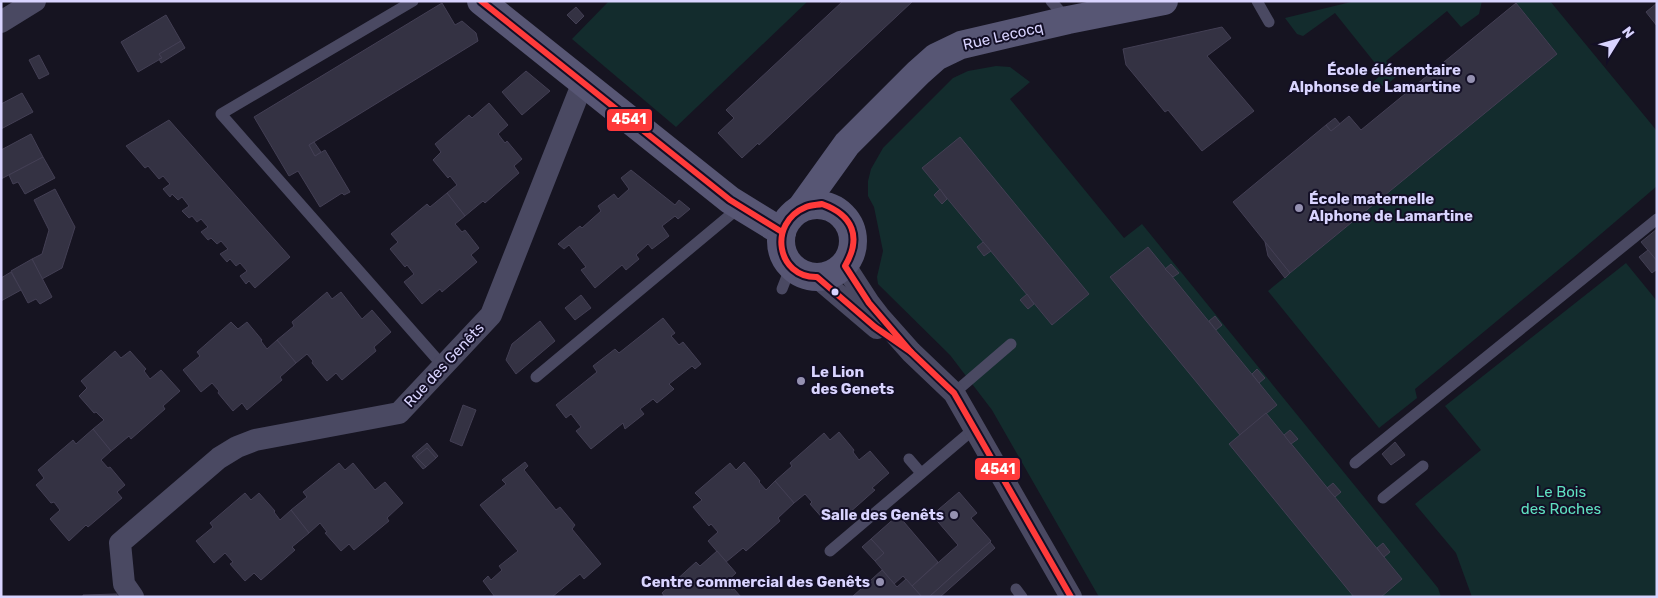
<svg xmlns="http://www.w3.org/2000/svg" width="1658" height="598" viewBox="0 0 1658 598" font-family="Rubik,sans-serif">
  <rect width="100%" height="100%" fill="#161421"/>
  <g fill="#132c2d">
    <path d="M609,1H808L676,127L572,39Z"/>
    <path d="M1355,1H1482L1479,14L1461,27L1447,11L1386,61L1398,75C1391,81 1384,89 1374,86L1373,82L1383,73L1335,13L1303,36L1297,34L1285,18Z"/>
    <path d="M1518,1H1550L1657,131V186L1574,257L1415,389L1417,398L1379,428L1268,291L1557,54L1516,3Z"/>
    <path d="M996,66L1010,67L1030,82L1010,99L1124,238L1142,224L1438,588L1441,597H1099L992,410L950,355L878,284L877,277L883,251L874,207L868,196V181L871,169L883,148L953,78L968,71Z"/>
    <path d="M1626,263L1657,301V597H1472L1456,553L1415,504L1481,450L1445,406Z"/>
  </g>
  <g fill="#343243" stroke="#433f54">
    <path d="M843,1H913L759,145L758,143L742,158L718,133L734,118L726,110Z"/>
    <path d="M442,3L455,25L462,21L476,33L478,41L309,145L315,156L325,150L350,192L344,195L342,193L320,207L298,171L289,176L254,117Z"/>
    <path d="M1516,3L1557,54L1290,273L1233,202L1326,125L1331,131L1349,116L1361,130Z"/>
    <path d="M1657,3V26L1646,12Z"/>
    <path d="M576,7L584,16L576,24L567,15Z"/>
    <path d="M166,15L181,41L159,54L162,58L138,72L121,42Z"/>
    <path d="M1222,27L1231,38L1207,56L1254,111L1202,151L1168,110L1165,112L1126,65L1123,49Z"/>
    <path d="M181,41L185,48L161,63L159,59L162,58L159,54Z"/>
    <path d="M39,55L49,74L39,79L29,60Z"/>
    <path d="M526,71L550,91L522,115L502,92Z"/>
    <path d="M22,93L33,112L1,129V104Z"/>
    <path d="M489,103L508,125L498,134L505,143L507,141L522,159L514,166L519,173L485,203L483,201L465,216L447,193L457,185L450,176L448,178L433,160L441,152L435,144L469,115L472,118Z"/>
    <path d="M1335,118L1340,124L1331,131L1326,125Z"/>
    <path d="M169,120L290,257L255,288L249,281L246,284L240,276L247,271L240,263L236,266L230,259L227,262L220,254L228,249L221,241L217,244L211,238L208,240L201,232L208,227L201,219L197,222L192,216L189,218L182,211L189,206L182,197L178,200L172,194L170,197L163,189L170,184L163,176L159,179L148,166L145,168L126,146Z"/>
    <path d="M31,134L43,157L1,179V150Z"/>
    <path d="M960,137L1089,294L1052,325L922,168Z"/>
    <path d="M314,142L321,152L315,156L309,145Z"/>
    <path d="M43,157L55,178L25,194L18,182L13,184L9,175Z"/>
    <path d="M631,170L675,205L679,200L690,209L678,219L675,216L662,226L669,236L652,249L648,244L636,255L639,259L626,270L622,265L595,288L581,270L586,267L569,245L564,249L558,244L580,226L582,228L601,211L598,206L614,194L618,199L629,189L621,178Z"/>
    <path d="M55,189L75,227L62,268L42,279L32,259L42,254L49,230L34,200Z"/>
    <path d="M940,189L947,199L942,204L934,195Z"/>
    <path d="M447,193L465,216L455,224L462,232L465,230L479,248L471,255L477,262L442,292L440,289L422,304L404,282L414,274L407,265L405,267L390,249L398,242L391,234L427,204L430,207Z"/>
    <path d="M1657,229V261L1641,242Z"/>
    <path d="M983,242L991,251L984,256L977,247Z"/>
    <path d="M1265,242L1290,273L1285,278L1268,256Z"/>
    <path d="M1148,247L1277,405L1240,435L1110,277Z"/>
    <path d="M1648,250L1657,261V269L1652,273L1639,257Z"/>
    <path d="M32,259L52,297L40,304L36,299L28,303L11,271Z"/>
    <path d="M1171,264L1179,273L1173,277L1165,269Z"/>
    <path d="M11,272L21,290L1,301V278Z"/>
    <path d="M327,292L332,299L341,292L362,319L372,310L391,332L374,347L376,351L342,380L336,373L327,381L312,363L313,361L307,354L296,363L277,340L294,326L292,322Z"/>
    <path d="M1027,294L1034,304L1028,309L1020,300Z"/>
    <path d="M581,295L591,308L575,320L565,308Z"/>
    <path d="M1215,316L1222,325L1216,330L1209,321Z"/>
    <path d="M663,318L675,333L671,336L679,345L683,342L701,364L695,369L692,366L669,384L674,389L657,403L653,399L640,409L644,414L625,429L623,423L591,449L576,431L581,427L571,414L566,418L556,405L597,372L593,366L615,349L619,353Z"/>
    <path d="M540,321L555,341L516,374L506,360L512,344Z"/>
    <path d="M231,322L238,329L247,322L262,340L261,341L267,349L277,340L296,363L280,377L282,380L247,410L242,403L233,411L218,393L219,391L212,383L201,392L183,370L200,356L197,352Z"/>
    <path d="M115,351L121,358L130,351L146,369L144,371L150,379L161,370L180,391L163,406L165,409L131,439L129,436L111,451L93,429L104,420L96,412L94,413L79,396L87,388L81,381Z"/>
    <path d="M1257,369L1265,378L1259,383L1252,374Z"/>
    <path d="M463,405L476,410L462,446L450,441Z"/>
    <path d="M1266,413L1402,579L1381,597H1354L1229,444Z"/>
    <path d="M93,429L111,451L101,460L108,468L110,467L125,485L117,492L122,498L88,527L86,525L69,541L50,519L60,510L54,502L51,503L36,485L44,478L38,470L73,440L76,444Z"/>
    <path d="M1290,430L1298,439L1291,444L1284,435Z"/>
    <path d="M839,432L854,450L853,452L859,460L870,451L889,473L872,488L875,490L840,521L834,514L825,521L810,504L812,502L805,494L794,503L775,481L792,466L790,463L824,433L830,440Z"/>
    <path d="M1395,442L1405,455L1391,465L1382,454Z"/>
    <path d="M427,443L438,456L436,458L427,448L416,457L426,467L423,469L412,456Z"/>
    <path d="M427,448L436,458L426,467L416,457Z"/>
    <path d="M525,462L528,466L524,470L556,510L560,507L575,525L572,529L601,564L584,579L580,574L552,597H495L483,581L488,576L491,580L502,570L499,566L518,551L480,505L506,484L502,480Z"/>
    <path d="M744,462L760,481L759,482L766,490L775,481L794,503L778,518L780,521L746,551L743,548L726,562L708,541L718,532L711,524L709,526L693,507L702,500L695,493L730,463L736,470Z"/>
    <path d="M339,463L345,470L353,463L375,490L385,482L403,503L387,518L389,521L354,550L349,544L341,551L325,533L327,532L320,523L309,533L291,510L307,497L303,492Z"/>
    <path d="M1333,483L1341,492L1335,497L1327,488Z"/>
    <path d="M959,492L977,513L971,518L991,541L929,597H922L912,586L958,545L932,515Z"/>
    <path d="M245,493L251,500L259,493L275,511L274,512L280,520L291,510L309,533L292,547L295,550L261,580L254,573L245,581L230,564L233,562L225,553L214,563L196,541L213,527L210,523Z"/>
    <path d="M898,515L938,562L912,586L903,576L894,584L875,561L884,553L871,539Z"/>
    <path d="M871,539L884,553L875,561L862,547Z"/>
    <path d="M990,542L995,548L940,597H929Z"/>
    <path d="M1383,543L1390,552L1384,557L1377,548Z"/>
    <path d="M717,551L736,573L726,582L732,590L734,589L741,597H665L662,593L696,562L700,566Z"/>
    <path d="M882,570L897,587L906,579L922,597H852Z"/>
    <path d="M117,594V597H83V595Z"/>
  </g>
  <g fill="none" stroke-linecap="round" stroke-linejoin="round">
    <g stroke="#4a4962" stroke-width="11">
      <path d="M413,1L221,114L443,366"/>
      <path d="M1051,1L1067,19"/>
      <path d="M1257,1L1269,22"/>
      <path d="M782,289L791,266"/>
      <path d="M536,377L741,206"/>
      <path d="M954,393L1011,344"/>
      <path d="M909,459L921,473"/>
      <path d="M1355,463L1657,219"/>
      <path d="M1383,498L1423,466"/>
      <path d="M830,551L975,428"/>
      <path d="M1016,589L1022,597"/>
    </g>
    <g stroke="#4a4962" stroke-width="22">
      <path d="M1,22L35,1"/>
      <path d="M845,266L869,303L879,316L911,352L954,393L1071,597"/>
      <path d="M817,277L877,328"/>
      <path d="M133,597L124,584L120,543L219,458L237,447L255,440L399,413L491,315L583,82"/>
    </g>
    <g stroke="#575674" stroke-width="28">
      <path d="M481,1L730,200L782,232"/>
      <circle cx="817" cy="241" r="36"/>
      <path d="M801,208L847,144L918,73L936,57L961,45L1068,20L1164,1"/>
    </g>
    <defs>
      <g id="bus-1">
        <path d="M481,1L730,200L782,232"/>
        <path d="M822,204C853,215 862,237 845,266L869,303L911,352L875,327L817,277C777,278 767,223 806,207C811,205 817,205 822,204Z"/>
        <path d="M911,352L954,393L1071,597"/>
      </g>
    </defs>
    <use href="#bus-1" stroke="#130f26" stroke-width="10"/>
    <use href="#bus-1" stroke="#ff3a3a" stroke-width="6"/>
  </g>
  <g fill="#9591b1" stroke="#130f26" stroke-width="2">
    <circle cx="1471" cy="79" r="5"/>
    <circle cx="1299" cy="208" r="5"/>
    <circle cx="801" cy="381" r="5"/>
    <circle cx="954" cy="515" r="5"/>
    <circle cx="880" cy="582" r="5"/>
  </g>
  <circle fill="#d9d4ff" stroke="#130f26" stroke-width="2" cx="835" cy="292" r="4.5"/>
  <g text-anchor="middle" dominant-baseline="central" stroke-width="4" stroke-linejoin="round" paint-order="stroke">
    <g font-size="15" fill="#d9d4ff" stroke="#130f26">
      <text transform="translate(1003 36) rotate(-13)">Rue Lecocq</text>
      <text transform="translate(444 365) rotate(-47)">Rue des Genêts</text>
    </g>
    <g font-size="15" font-weight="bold" fill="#d9d4ff" stroke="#130f26" text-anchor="end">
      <text x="1461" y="70">École élémentaire<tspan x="1461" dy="17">Alphonse de Lamartine</tspan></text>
      <text x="1309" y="199" text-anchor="start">École maternelle<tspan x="1309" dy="17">Alphone de Lamartine</tspan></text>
      <text x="811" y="372" text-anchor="start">Le Lion<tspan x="811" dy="17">des Genets</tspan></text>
      <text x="944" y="515">Salle des Genêts</text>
      <text x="870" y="582">Centre commercial des Genêts</text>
    </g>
    <g font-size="15" fill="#5fe0c0" stroke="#130f26">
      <text x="1561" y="492">Le Bois<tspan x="1561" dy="17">des Roches</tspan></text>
    </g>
  </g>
  <g stroke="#130f26" stroke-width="2">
    <rect x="606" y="108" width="47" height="24" rx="5" fill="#ff3a3a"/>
    <rect x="974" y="457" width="47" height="24" rx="5" fill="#ff3a3a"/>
  </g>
  <g font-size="14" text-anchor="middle" font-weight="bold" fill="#fff">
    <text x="629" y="124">4541</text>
    <text x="998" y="474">4541</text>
  </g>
  <rect width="1658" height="598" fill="none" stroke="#d9d4ff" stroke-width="5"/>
  <g transform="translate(1618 40) rotate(53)" stroke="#130f26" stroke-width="4" paint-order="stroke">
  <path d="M0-4L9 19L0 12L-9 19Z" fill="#d9d4ff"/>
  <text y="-8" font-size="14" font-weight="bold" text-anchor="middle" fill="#d9d4ff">N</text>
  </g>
</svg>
